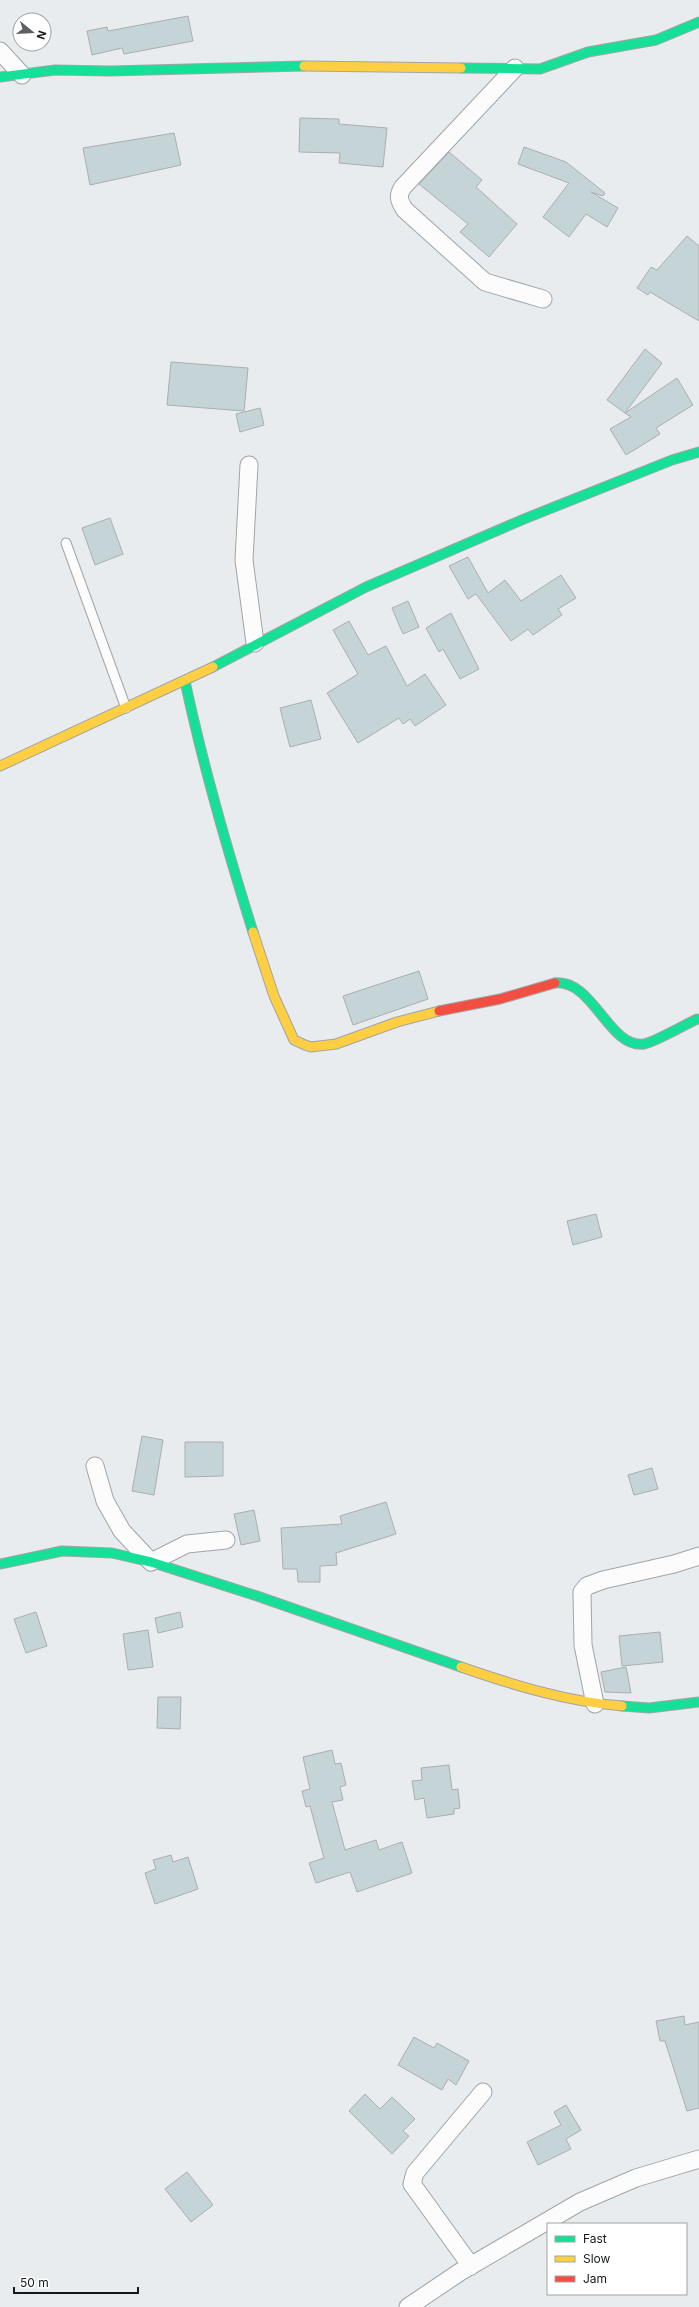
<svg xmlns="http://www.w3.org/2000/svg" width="699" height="2307" viewBox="0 0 699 2307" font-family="Inter,sans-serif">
  <rect width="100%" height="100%" fill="#e8ecef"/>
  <g fill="#c5d5d7" stroke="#abaeb0">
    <path d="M188,16L193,41L124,54L122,48L92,55L87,31L107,27L108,31Z"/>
    <path d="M300,118L339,119V124L387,128L383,167L339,163L340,153L299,152Z"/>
    <path d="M174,133L181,165L90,185L83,148Z"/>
    <path d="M524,147L566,162L605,193L603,196L591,192L618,208L607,227L586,214L569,237L543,217L569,183L518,164Z"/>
    <path d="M449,152L482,180L476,187L517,224L489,257L460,232L468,224L419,184Z"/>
    <path d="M687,236L699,246V321L650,292L648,295L637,288L651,267L657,270Z"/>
    <path d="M645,349L662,363L625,413L607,400Z"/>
    <path d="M171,362L248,368L244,411L167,405Z"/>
    <path d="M677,378L693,405L656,428L660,434L626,455L610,429L631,417L625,413Z"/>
    <path d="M260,408L264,425L240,432L236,414Z"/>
    <path d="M110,518L123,554L95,565L82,528Z"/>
    <path d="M468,557L488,593L505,580L521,601L561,575L576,598L558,609L562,615L533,635L528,629L511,641L476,594L468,599L449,566Z"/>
    <path d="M408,601L419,627L403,634L392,608Z"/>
    <path d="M451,613L479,669L460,679L443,649L439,652L426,628Z"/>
    <path d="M349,621L368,655L386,646L407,686L425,674L446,705L415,726L410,719L403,724L399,718L358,743L327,693L358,674L333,630Z"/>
    <path d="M311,700L321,739L290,747L280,708Z"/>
    <path d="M419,971L428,999L353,1025L343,996Z"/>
    <path d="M596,1214L602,1237L573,1245L567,1221Z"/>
    <path d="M142,1436L163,1440L154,1495L132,1491Z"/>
    <path d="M185,1442H223V1476L185,1477Z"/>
    <path d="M652,1468L658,1489L634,1495L628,1475Z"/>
    <path d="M386,1502L396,1534L336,1553L337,1565L320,1566V1582H298L297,1569H283L281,1528L342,1524L340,1516Z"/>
    <path d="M254,1510L260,1541L241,1545L234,1514Z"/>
    <path d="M36,1612L47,1646L26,1653L14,1619Z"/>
    <path d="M180,1612L183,1627L158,1633L155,1618Z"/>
    <path d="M148,1630L153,1667L128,1670L123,1634Z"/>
    <path d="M660,1632L663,1662L622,1666L619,1636Z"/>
    <path d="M626,1667L631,1693L605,1692L601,1672Z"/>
    <path d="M158,1697H181L180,1729L157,1728Z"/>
    <path d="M332,1750L335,1764L341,1763L346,1785L340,1787L343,1800L332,1802L345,1850L376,1840L379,1850L402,1842L412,1873L357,1892L350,1872L316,1883L309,1863L324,1858L310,1806L306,1807L302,1791L310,1789L303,1757Z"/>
    <path d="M449,1765L452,1790L458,1789L460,1808L454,1809V1814L427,1818L424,1798L415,1800L412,1781L422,1780L421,1768Z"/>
    <path d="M171,1855L173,1862L188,1857L198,1889L155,1904L145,1873L156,1869L153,1860Z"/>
    <path d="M684,2016L685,2025L699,2022V2108L687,2111L665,2041H660L656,2021Z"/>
    <path d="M414,2037L434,2048L437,2043L469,2061L456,2085L448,2079L442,2090L398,2065Z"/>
    <path d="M365,2094L380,2109L392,2097L415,2119L403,2131L409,2136L392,2154L349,2111Z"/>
    <path d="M566,2105L581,2130L566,2139L571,2149L538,2165L527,2142L561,2125L554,2112Z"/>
    <path d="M187,2172L213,2205L191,2222L165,2189Z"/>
  </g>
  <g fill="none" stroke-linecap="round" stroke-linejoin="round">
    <defs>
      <path id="lane" d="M66,543L126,708"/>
      <g id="street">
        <path d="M0,51L22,75"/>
        <path d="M515,68L403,187C397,196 399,201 405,210L485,282L543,299"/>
        <path d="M249,465L244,560L255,643"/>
        <path d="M95,1466L105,1501L122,1531L151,1562L187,1544L226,1540"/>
        <path d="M595,1704L583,1645L582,1592L587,1586L603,1580L674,1564L699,1556"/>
        <path d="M471,2266L412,2184L415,2173L483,2092"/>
        <path d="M408,2307L460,2272L580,2202L636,2178L699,2159"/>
      </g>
      <g id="fast">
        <path d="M461,68L540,69L588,52L656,40L699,22"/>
        <path d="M0,77L55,70L110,71L304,66"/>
        <path d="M213,667L366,587L524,519L672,460L699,452"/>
        <path d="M185,681C203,766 227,849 253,932"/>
        <path d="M555,983C593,979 609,1049 644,1044C655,1042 686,1024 697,1019"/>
        <path d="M0,1564L62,1551L112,1553L151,1562L257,1596L461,1667"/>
        <path d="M622,1706L649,1708L699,1702"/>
      </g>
      <g id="slow">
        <path d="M304,66L461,68"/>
        <path d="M0,766L213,667"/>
        <path d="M253,932L274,996L294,1040L305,1045L311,1047L336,1044L397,1022L439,1011"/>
        <path d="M461,1667C513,1685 568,1702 622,1706"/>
      </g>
      <path id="jam" d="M439,1011L500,999L555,983"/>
    </defs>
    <use href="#lane" stroke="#a2a4a6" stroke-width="11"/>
    <use href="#street" stroke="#a2a4a6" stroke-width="19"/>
    <use href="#fast" stroke="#a2a4a6" stroke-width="11"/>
    <use href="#slow" stroke="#a2a4a6" stroke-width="11"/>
    <use href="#jam" stroke="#a2a4a6" stroke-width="11"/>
    <use href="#lane" stroke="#fcfcfd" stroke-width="9"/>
    <use href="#street" stroke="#fcfcfd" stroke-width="17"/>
    <use href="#fast" stroke="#16e098" stroke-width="9"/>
    <use href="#slow" stroke="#ffcf43" stroke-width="9"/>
    <use href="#jam" stroke="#f24e42" stroke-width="9"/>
  </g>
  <rect x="547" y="2223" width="140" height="72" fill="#ffffff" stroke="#a1a3a3"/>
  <rect x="555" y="2236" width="20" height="6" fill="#16e098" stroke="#a1a3a3"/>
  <text x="583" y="2243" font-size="12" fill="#151819">Fast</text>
  <rect x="555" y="2256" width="20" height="6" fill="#ffcf43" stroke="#a1a3a3"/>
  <text x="583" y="2263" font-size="12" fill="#151819">Slow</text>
  <rect x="555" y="2276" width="20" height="6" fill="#f24e42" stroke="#a1a3a3"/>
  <text x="583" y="2283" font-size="12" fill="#151819">Jam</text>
  <g transform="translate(32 32) rotate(108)"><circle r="19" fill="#ffffff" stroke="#a1a3a3"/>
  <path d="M0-3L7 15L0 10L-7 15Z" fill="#5f6264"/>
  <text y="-6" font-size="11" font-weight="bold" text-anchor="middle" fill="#151819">N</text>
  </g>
  <path d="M14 2287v6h124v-6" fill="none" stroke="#151819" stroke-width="2"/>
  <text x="20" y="2287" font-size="12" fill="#151819" stroke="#ffffff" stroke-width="3" paint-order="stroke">50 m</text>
</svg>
